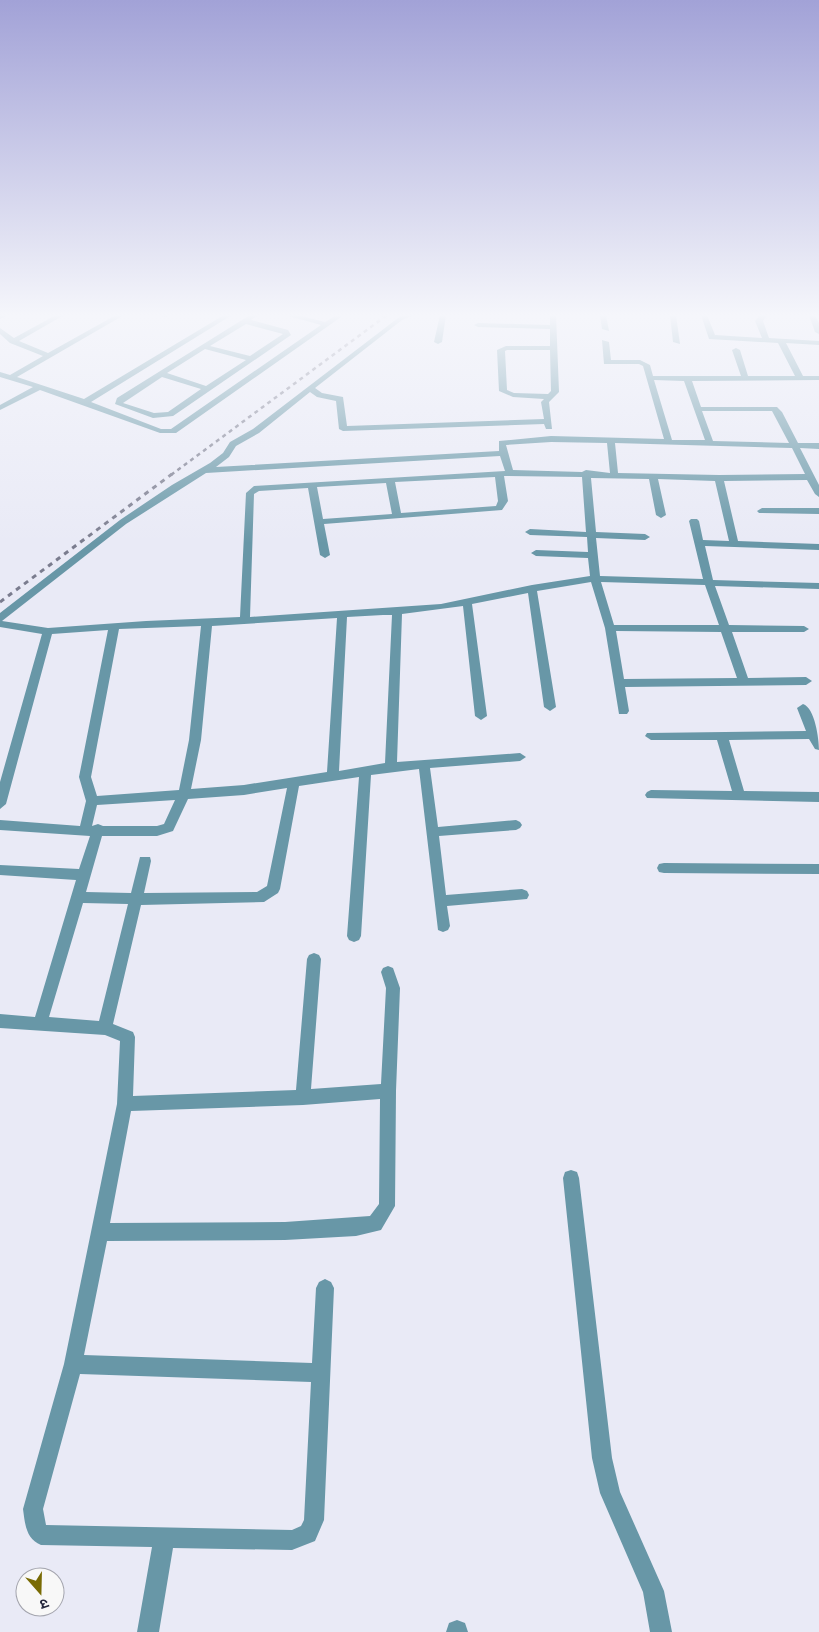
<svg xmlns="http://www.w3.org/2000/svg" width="819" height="1632" viewBox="0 0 819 1632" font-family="'Open Sans','Noto Sans Devanagari',sans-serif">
  <rect width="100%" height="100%" fill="#e9eaf6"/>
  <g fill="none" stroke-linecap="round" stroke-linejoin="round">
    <g fill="#6897a7" fill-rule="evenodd">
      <path d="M0,315H8L0,319Z"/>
      <path d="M56,315H64L19,341L48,353L116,315H124L17,377L84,399L224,315H232L91,402L161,429H171L321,325L285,315H297L325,322L335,316L341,317L176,433H160L40,390L0,410V405L33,387L0,377V372L10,375L43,356L10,343L0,334V328L14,338Z"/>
      <path d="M161,315H172L164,317Z"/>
      <path d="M250,315H258L251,320L288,330L291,335L173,416L153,418L115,404L117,398ZM246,324L283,334L250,356L210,346ZM205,349L246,360L206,386L167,373ZM162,377L201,389L168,412L154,413L123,403Z"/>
      <path d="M405,315H414L402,320L315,388L322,393L343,397L347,426L544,419L541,402L544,399L513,397L499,391L497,350L506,346H550V329L478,327L474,325L478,323L550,325V315H556L559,392L549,402L552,429H546L544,424L343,431L339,429L336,401L317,397L310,392L259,433L236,446L229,457L216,467L499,451V441L551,436L664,439L643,366L639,364H604L602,340L609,342L611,360H640L650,365L653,376H741L732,350L736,348L740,350L748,376H795L778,343L709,339L701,315H707L715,335L762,338L755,321L760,315H767L763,321L769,338L819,341V345L786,343L803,376H819V380L692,381L701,407H777L782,412L798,443H819V449L800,448L819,485V497L815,494L807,480L724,481L738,541L819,544V550L705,546L713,580L819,583V589L715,586L729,625L804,626L809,629L804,632H732L748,678L806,677L812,681L806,685L625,687L629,711L627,714H619L605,628L591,582L537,591L556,707L550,711L544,707L528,593L472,604L487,716L481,720L475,716L463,606L402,614L397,762L520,753L526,757L520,761L430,768L438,827L516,820L520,822L522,825L520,828L516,830L439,836L446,895L522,889L527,891L529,895L527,899L447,906L450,926L448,930L443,932L438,930L419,769L371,775L361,936L359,940L354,942L349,940L347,936L359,777L299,786L280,889L278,893L264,902L141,905L113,1024L133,1032L135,1037L133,1096L296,1090L307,959L309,955L314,953L319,955L321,959L311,1089L381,1084L386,988L381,972L383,968L388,966L393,968L400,988L396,1091L395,1206L381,1230L356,1236L285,1240L107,1241L84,1355L312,1363L316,1288L319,1282L325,1279L331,1282L334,1288L324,1520L315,1541L292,1550L173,1548L159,1632H137L152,1547L41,1545C26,1539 25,1524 23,1509L64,1364L91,1232L117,1104L120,1041L105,1035L0,1028V1014L35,1017L76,880L0,875V865L79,869L90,836L0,830V820L80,826L86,801L79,777L108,630L52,634L6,804L0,809V782L42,634L0,627V613L120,520L172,485L210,463L223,453L230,442L253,429L398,318ZM507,350H550L551,391L548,394L514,393L507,390L505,351ZM654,380L684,381L705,440H672ZM702,411H772L789,443L713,441ZM551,442L607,443L610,473L586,470L582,472L513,470L506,445ZM615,443L792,448L805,474L719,475L618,473ZM500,456L505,471L254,486L246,493L240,617L146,621L48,628L2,621L126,524L206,473ZM504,476L582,477L586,532L530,529L525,532L530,535L587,537L588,552L536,550L531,553L536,556L588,558L590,576L532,585L441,604L250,617L254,494L259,491L308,488L320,555L325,558L330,555L324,524L502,510L508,501ZM495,477L498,501L496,506L401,513L395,482ZM591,478L649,479L656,515L661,518L666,515L658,479L715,481L729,541L703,540L699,521L697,519H691L689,521L703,579L600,576L596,538L645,540L650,537L645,534L596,532ZM386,483L392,514L323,519L317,487ZM601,582L705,585L719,625H614ZM383,615H392L385,763L339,771L347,617ZM337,618L327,772L244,785L191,789L201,740L212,626ZM201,626L189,740L179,790L97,796L91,777L119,629ZM616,631L721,632L737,678L624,679ZM287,788L267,886L257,892L144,893L151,861L150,857H140L131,893L86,892L102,836H157L173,831L188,799L244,795ZM175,800L164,824L157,826H103L98,824L92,826L97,805ZM83,903L128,904L99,1021L49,1017ZM380,1099L379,1204L370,1216L285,1222L110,1223L131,1111L303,1105ZM80,1374L311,1382L304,1520L301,1526L292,1530L46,1525L43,1509Z"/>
      <path d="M440,315H446L442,342L438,344L434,342Z"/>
      <path d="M600,315H606L609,331L602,329Z"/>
      <path d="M670,315H676L680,344L673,342Z"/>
      <path d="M809,315H815L819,323V334L815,332Z"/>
      <path d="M762,508H819V514L759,513L757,511Z"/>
      <path d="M803,704C815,708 819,739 819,750L815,749L809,739L729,740L744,791L819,792V802L647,798L645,795L647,792L651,790L732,791L717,740H651L645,736L647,733L806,731L797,708Z"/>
      <path d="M664,863L819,864V874L664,873L659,872L657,868L659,864Z"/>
      <path d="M571,1170L577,1172L579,1178L612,1458L620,1492L664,1591L672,1632H650L643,1592L600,1493L592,1458L563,1178L565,1172Z"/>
      <path d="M457,1620L465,1623L468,1632H446L449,1623Z"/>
    </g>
    <path stroke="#7a7c8e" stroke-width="2.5" stroke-dasharray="4 4" stroke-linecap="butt" d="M171,475L387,315"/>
    <path stroke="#7a7c8e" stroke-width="3" stroke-dasharray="5 5" stroke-linecap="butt" d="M0,602L172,474"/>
  </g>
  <linearGradient id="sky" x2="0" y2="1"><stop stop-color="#a2a2d7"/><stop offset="0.58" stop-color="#f5f6fb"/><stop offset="1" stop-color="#f5f6fb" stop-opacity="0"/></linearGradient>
  <rect width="819" height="543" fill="url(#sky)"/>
  <g transform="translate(40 1592) rotate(160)"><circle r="24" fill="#f8f8f8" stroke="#a3a4ad"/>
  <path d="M0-4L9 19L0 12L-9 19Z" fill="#796b04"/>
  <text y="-8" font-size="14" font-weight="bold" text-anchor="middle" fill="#24263c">उ</text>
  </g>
</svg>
